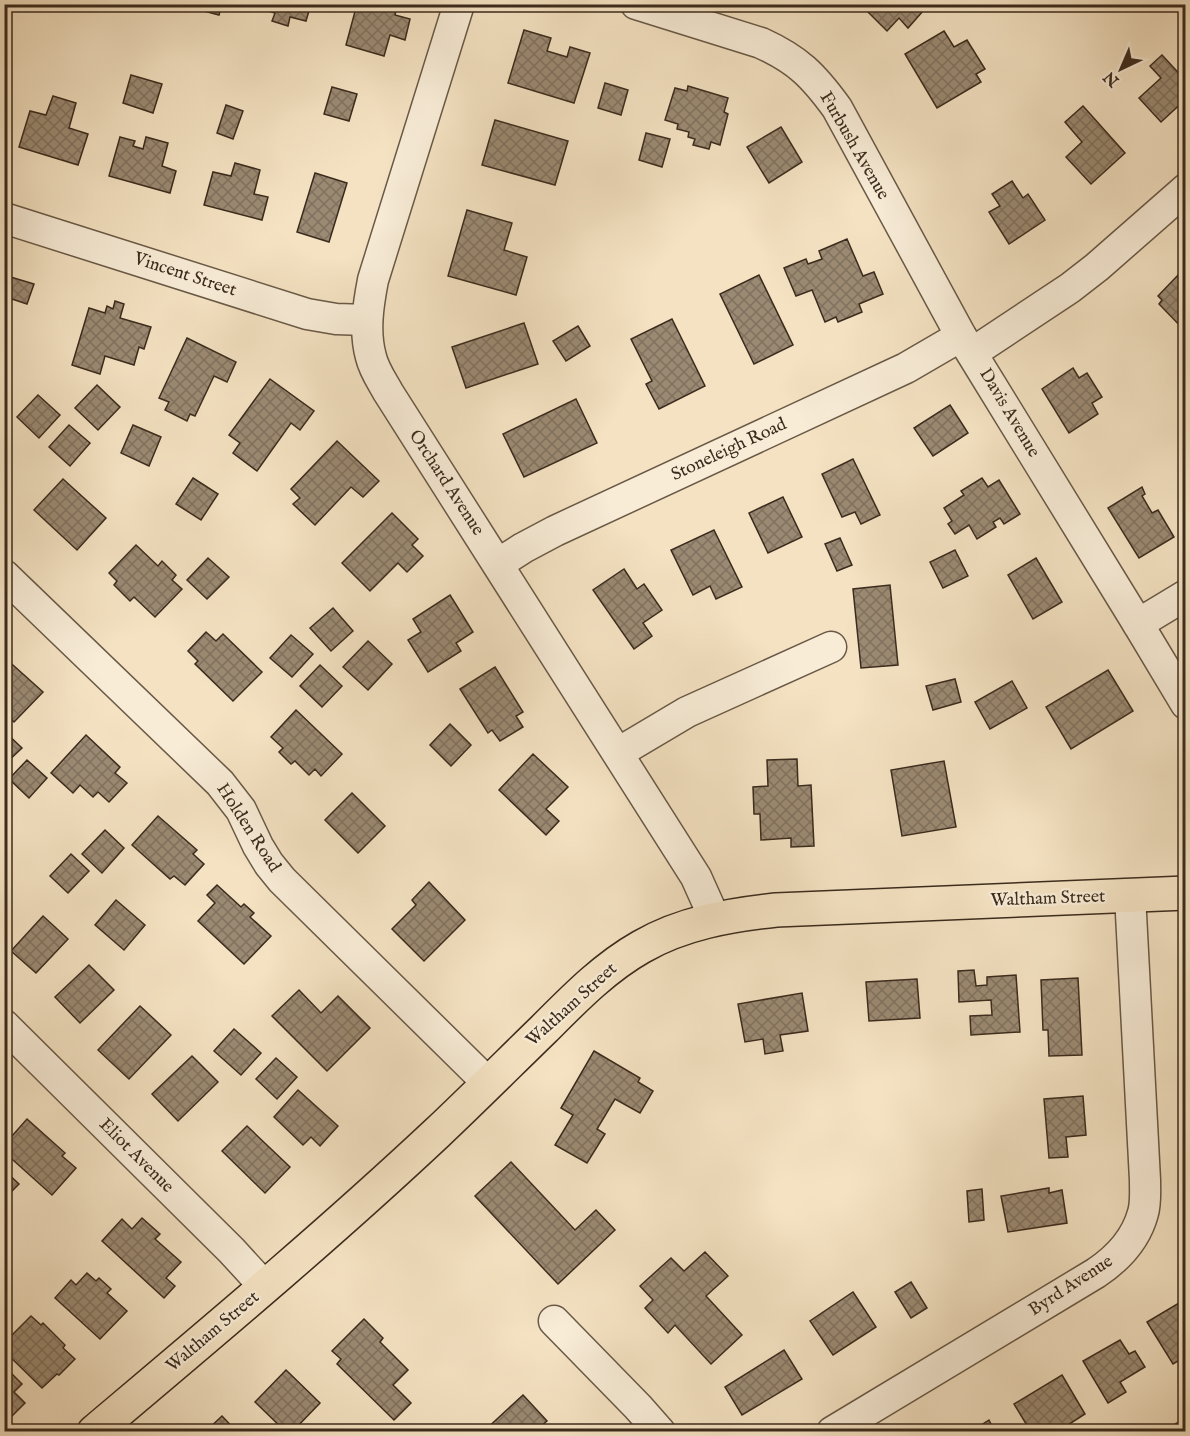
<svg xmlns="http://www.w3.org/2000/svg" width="1190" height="1436" viewBox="0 0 1190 1436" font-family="'IM FELL English',serif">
  <defs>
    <pattern id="building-cross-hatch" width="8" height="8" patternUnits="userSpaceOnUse" patternTransform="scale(1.5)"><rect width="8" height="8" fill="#9b8a73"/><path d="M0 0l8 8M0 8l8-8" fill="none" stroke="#80715e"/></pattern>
  </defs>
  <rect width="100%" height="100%" fill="#f4e2c2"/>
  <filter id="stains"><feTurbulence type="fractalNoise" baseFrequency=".00333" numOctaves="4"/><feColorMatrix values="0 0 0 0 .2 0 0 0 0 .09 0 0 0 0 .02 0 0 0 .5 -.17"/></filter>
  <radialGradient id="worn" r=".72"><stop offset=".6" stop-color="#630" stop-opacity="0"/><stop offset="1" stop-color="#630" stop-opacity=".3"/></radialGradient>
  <g fill="url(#building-cross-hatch)" stroke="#3b2b1d" stroke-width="1.5">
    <path d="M178,4H222L219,15Z"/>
    <path d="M252,4H311L306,21L290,17L288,26L272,21L275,13L251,6Z"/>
    <path d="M357,4H386L385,7L396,10L395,15L410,19L405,40L390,35L384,56L346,45Z"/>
    <path d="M860,4H917L923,11L908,28L899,18L887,31Z"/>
    <path d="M524,30L551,38L547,51L567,57L570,47L590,53L574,103L508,83Z"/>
    <path d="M944,31L954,47L967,40L985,69L976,74L981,82L937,108L905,54Z"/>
    <path d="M1162,55L1186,81V99L1161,122L1139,98L1161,78L1150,66Z"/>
    <path d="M131,75L162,84L153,113L123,103Z"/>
    <path d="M605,83L628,90L621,115L598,108Z"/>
    <path d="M688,86L728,98L724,112L728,114L720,145L711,142L709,149L693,145L695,139L688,137L689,132L677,129L678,124L665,120L675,88L687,91Z"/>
    <path d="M332,87L357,94L349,121L324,114Z"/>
    <path d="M53,96L76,103L69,128L88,134L78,165L19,147L30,111L46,115Z"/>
    <path d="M226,105L243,111L233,139L217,133Z"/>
    <path d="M1083,106L1125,153L1091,184L1066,157L1082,142L1065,122Z"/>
    <path d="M495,120L568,141L555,185L482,165Z"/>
    <path d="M781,127L802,162L769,183L747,147Z"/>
    <path d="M646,133L670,139L662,167L639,160Z"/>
    <path d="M120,137L135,141L133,146L143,149L146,137L168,143L162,166L176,171L170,193L109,176Z"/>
    <path d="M235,163L260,170L254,194L268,197L262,220L204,205L213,172L231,176Z"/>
    <path d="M315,173L347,183L329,242L297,232Z"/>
    <path d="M1012,181L1023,198L1028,194L1045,220L1009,244L989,212L1000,206L992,194Z"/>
    <path d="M467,210L512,223L504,250L527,257L516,295L448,276Z"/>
    <path d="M847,239L863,276L874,272L883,294L859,304L862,312L838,322L836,317L825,322L812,290L796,296L784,268L806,259L808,264L822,259L819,251Z"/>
    <path d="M1180,273L1186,279V332L1159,304L1162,300L1158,296Z"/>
    <path d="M4,275L34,284L27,304L12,299L7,314L4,313Z"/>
    <path d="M759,275L793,345L754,364L720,294Z"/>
    <path d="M115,301L124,304L120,318L151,327L144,349L139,347L134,365L105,356L100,374L72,365L89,308L105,313L107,306L113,309Z"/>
    <path d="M672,319L705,386L659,409L646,384L652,381L631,339Z"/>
    <path d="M524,323L538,364L466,388L452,347Z"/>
    <path d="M578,326L590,346L566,361L553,341Z"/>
    <path d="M187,338L236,362L227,382L214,376L195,416L190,414L187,421L165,410L169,402L159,398Z"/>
    <path d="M1073,368L1079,378L1087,373L1102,397L1092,403L1098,414L1069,433L1042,389Z"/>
    <path d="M270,379L314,411L300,430L291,423L257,471L233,453L240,443L229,435Z"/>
    <path d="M97,385L120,407L98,430L75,408Z"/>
    <path d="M38,395L60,415L39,438L17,417Z"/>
    <path d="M576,399L597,443L524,477L503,434Z"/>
    <path d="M950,405L968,433L933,456L914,428Z"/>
    <path d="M69,425L90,443L70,466L49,447Z"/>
    <path d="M133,425L161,437L149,466L121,453Z"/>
    <path d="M337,441L379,481L363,497L351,487L315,525L293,504L300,498L291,489Z"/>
    <path d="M853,459L880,515L861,524L855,512L842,517L822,474Z"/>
    <path d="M193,478L218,494L201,520L176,504Z"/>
    <path d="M982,478L988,487L999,480L1020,514L1004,524L1000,518L993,522L996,527L977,539L969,525L955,534L948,524L952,521L944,508L964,495L961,491Z"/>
    <path d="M63,479L106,518L77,550L34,510Z"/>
    <path d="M1142,487L1145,494L1142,496L1152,513L1158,510L1174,537L1139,558L1108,508Z"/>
    <path d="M783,497L802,537L768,553L749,513Z"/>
    <path d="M392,513L418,539L412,545L423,556L407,572L398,563L370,591L342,563Z"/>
    <path d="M714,530L742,587L716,599L710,586L693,595L671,550Z"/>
    <path d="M840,538L852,565L837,571L825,544Z"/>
    <path d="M136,545L158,566L162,561L176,575L172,580L182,589L155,617L134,597L130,601L114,585L117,581L109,573Z"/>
    <path d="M955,550L968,576L943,588L930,562Z"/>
    <path d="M208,558L229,577L207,599L187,580Z"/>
    <path d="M1036,558L1062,602L1033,619L1008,575Z"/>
    <path d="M624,569L637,589L644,584L662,610L643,623L652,636L634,649L593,590Z"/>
    <path d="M890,585L898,665L861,668L853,589Z"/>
    <path d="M450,595L473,632L456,643L461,651L428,672L408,640L421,632L413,619Z"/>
    <path d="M333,608L353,631L331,651L310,628Z"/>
    <path d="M206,632L216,641L223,634L262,672L233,701L195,664L198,661L188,651Z"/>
    <path d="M291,635L313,654L292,677L270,658Z"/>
    <path d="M368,641L392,664L368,690L343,667Z"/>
    <path d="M4,657L43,692L14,722L4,713Z"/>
    <path d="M320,665L342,686L322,707L300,686Z"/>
    <path d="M495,667L523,712L516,716L523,727L500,741L492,730L488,733L460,689Z"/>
    <path d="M1108,670L1133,711L1071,749L1046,707Z"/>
    <path d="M955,679L961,702L933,710L926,686Z"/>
    <path d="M1012,681L1027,708L990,729L975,702Z"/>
    <path d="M296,710L342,754L321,776L315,769L309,775L295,761L291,764L279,752L283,748L271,737Z"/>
    <path d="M450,724L471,745L451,766L430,745Z"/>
    <path d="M4,731L22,748L4,765Z"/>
    <path d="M86,735L120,767L115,773L127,783L109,802L98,792L93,797L80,785L73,793L51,773Z"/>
    <path d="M533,754L568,787L546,809L559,821L546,835L499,790Z"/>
    <path d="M797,759L798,786L811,785L814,846L791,847V838L761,840L760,814H754L753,787L768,786L767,760Z"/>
    <path d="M27,760L47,778L29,798L9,779Z"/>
    <path d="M944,761L956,827L902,836L891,770Z"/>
    <path d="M352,793L385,826L358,853L325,820Z"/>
    <path d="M158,816L197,850L193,854L204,864L185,885L174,876L170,879L132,845Z"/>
    <path d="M105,830L124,848L102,873L82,854Z"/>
    <path d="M71,854L89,871L68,893L50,876Z"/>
    <path d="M429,882L465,920L424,961L392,929L416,905L412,900Z"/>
    <path d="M217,885L241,907L244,904L254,913L250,917L271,936L244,964L198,921L215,903L207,895Z"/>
    <path d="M116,900L145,925L124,950L95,925Z"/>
    <path d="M43,916L68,939L36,973L11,951Z"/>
    <path d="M89,965L114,990L80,1023L55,997Z"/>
    <path d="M974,970L976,986L987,985V977L1016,975L1020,1032L971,1035L970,1016L992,1015L991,1000L959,1002L958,971Z"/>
    <path d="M1078,978L1082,1055L1049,1056L1048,1030H1043L1041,980Z"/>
    <path d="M917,979L920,1018L869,1021L866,982Z"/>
    <path d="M299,990L321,1013L338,996L370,1028L327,1071L272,1016Z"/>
    <path d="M802,993L808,1031L780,1035L783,1051L765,1054L763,1039L745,1042L738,1004Z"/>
    <path d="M140,1006L171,1035L129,1079L98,1050Z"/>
    <path d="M234,1029L261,1053L241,1075L214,1051Z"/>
    <path d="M594,1051L640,1078L638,1082L653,1091L640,1113L615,1099L597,1129L605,1134L587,1163L555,1145L573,1115L561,1108Z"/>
    <path d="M192,1056L218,1082L178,1121L152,1094Z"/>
    <path d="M276,1058L297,1077L277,1099L256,1079Z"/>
    <path d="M298,1090L338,1126L320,1146L311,1137L303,1145L274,1117Z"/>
    <path d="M1083,1096L1086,1135L1066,1137L1068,1157L1049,1158L1044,1099Z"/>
    <path d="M27,1119L65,1153L62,1156L76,1168L52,1195L4,1152V1145Z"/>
    <path d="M247,1126L290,1167L265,1193L222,1151Z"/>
    <path d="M511,1162L575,1230L596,1210L615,1230L558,1284L475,1196Z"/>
    <path d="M4,1170L19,1184L4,1199Z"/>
    <path d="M1049,1188V1193L1062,1190L1067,1223L1008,1232L1001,1196Z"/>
    <path d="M982,1189L984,1220L969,1222L967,1191Z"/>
    <path d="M142,1218L160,1234L155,1239L181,1262L166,1278L175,1286L164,1298L102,1241L122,1219L132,1229Z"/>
    <path d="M705,1252L728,1276L706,1296L742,1335L711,1364L675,1325L668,1333L645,1308L653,1300L640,1286L671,1258L684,1271Z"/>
    <path d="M87,1273L96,1281L99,1278L111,1289L107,1293L127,1311L100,1339L55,1298L71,1280L76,1285Z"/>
    <path d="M911,1282L927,1308L911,1318L895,1292Z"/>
    <path d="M853,1292L876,1327L833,1355L810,1321Z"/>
    <path d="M1179,1303L1186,1313V1356L1173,1364L1147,1322Z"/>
    <path d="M31,1316L41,1325L43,1323L65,1345L63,1348L75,1359L59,1375L57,1374L42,1388L4,1351V1343Z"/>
    <path d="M364,1319L383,1338L380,1342L408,1370L393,1385L411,1403L394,1420L337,1364L341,1359L332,1351Z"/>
    <path d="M1120,1340L1129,1354L1135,1351L1145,1367L1120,1382L1126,1392L1108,1403L1083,1361Z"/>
    <path d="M784,1350L802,1379L742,1415L725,1387Z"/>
    <path d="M4,1366L22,1384L14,1392L25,1403L4,1424Z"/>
    <path d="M286,1370L320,1403L292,1432H286L255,1402Z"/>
    <path d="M1062,1375L1085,1414L1057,1432H1055L1053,1429L1049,1432H1031L1014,1404Z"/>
    <path d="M523,1395L547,1421L539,1428L542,1432H483Z"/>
    <path d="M222,1416L237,1432H205Z"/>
    <path d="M1186,1418V1432H1179L1175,1424Z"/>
    <path d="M989,1420L995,1432H970Z"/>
  </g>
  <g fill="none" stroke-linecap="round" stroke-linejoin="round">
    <defs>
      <g id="minor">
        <path d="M459,4L373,280C368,306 364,332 371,357C374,370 382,381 388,392L696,877L709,906L714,920"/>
        <path d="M636,4L761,43C798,60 813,75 837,108L961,336L1138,624L1186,704"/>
        <path d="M4,218L307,314L336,319L367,320"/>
        <path d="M972,353L1070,288L1097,267L1186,189"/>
        <path d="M498,564L523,548L555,531L906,368L961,336"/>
        <path d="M4,575L220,783L241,810L258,846L269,864L282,880L488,1083"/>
        <path d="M1138,624L1186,595"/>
        <path d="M618,753L687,712L831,647"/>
        <path d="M4,1025L231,1250L265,1287"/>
        <path d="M554,1321L638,1407L660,1432"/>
        <path d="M832,1432L1096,1273C1117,1259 1136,1239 1143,1213C1146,1203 1145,1191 1145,1180L1130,895"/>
      </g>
      <path id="major" d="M94,1432C210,1334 326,1237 437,1133C473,1099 508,1064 544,1029C574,999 604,968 641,947C682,923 730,915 776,910L1186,893"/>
    </defs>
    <use href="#minor" stroke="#695946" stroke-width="33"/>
    <use href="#major" stroke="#3b2b1d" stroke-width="36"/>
    <use href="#minor" stroke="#f8ecd7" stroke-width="30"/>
    <use href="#major" stroke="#f4e2c2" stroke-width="33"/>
  </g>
  <g text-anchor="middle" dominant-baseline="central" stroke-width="4.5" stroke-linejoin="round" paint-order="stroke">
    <g font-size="18" fill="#3b2b1d" stroke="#f8ecd7">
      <text transform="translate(854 146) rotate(60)">Furbush Avenue</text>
      <text transform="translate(185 275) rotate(18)">Vincent Street</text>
      <text transform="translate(1009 413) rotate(59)">Davis Avenue</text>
      <text transform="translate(729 450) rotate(-25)">Stoneleigh Road</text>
      <text transform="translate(446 483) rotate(57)">Orchard Avenue</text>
      <text transform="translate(248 828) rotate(57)">Holden Road</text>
      <text transform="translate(1048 899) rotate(-2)">Waltham Street</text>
      <text transform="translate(572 1005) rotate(-42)">Waltham Street</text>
      <text transform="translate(136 1156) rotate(45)">Eliot Avenue</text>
      <text transform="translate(1071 1286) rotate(-33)">Byrd Avenue</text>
      <text transform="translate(213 1332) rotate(-40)">Waltham Street</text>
    </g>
  </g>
  <rect width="1190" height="1436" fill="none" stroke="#f4e2c2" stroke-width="24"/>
  <rect x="6" y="6" width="1178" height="1424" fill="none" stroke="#3b2b1d" stroke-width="3"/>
  <rect x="12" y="12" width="1166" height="1412" fill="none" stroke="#3b2b1d" stroke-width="1.5"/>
  <g transform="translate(1121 69) rotate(224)" stroke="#f8ecd7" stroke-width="4.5" paint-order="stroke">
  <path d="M0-4.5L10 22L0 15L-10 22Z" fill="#3b2b1d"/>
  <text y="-9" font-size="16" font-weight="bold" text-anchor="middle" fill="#3b2b1d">N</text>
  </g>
  <rect width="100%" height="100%" filter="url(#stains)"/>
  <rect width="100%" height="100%" fill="url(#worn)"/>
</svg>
